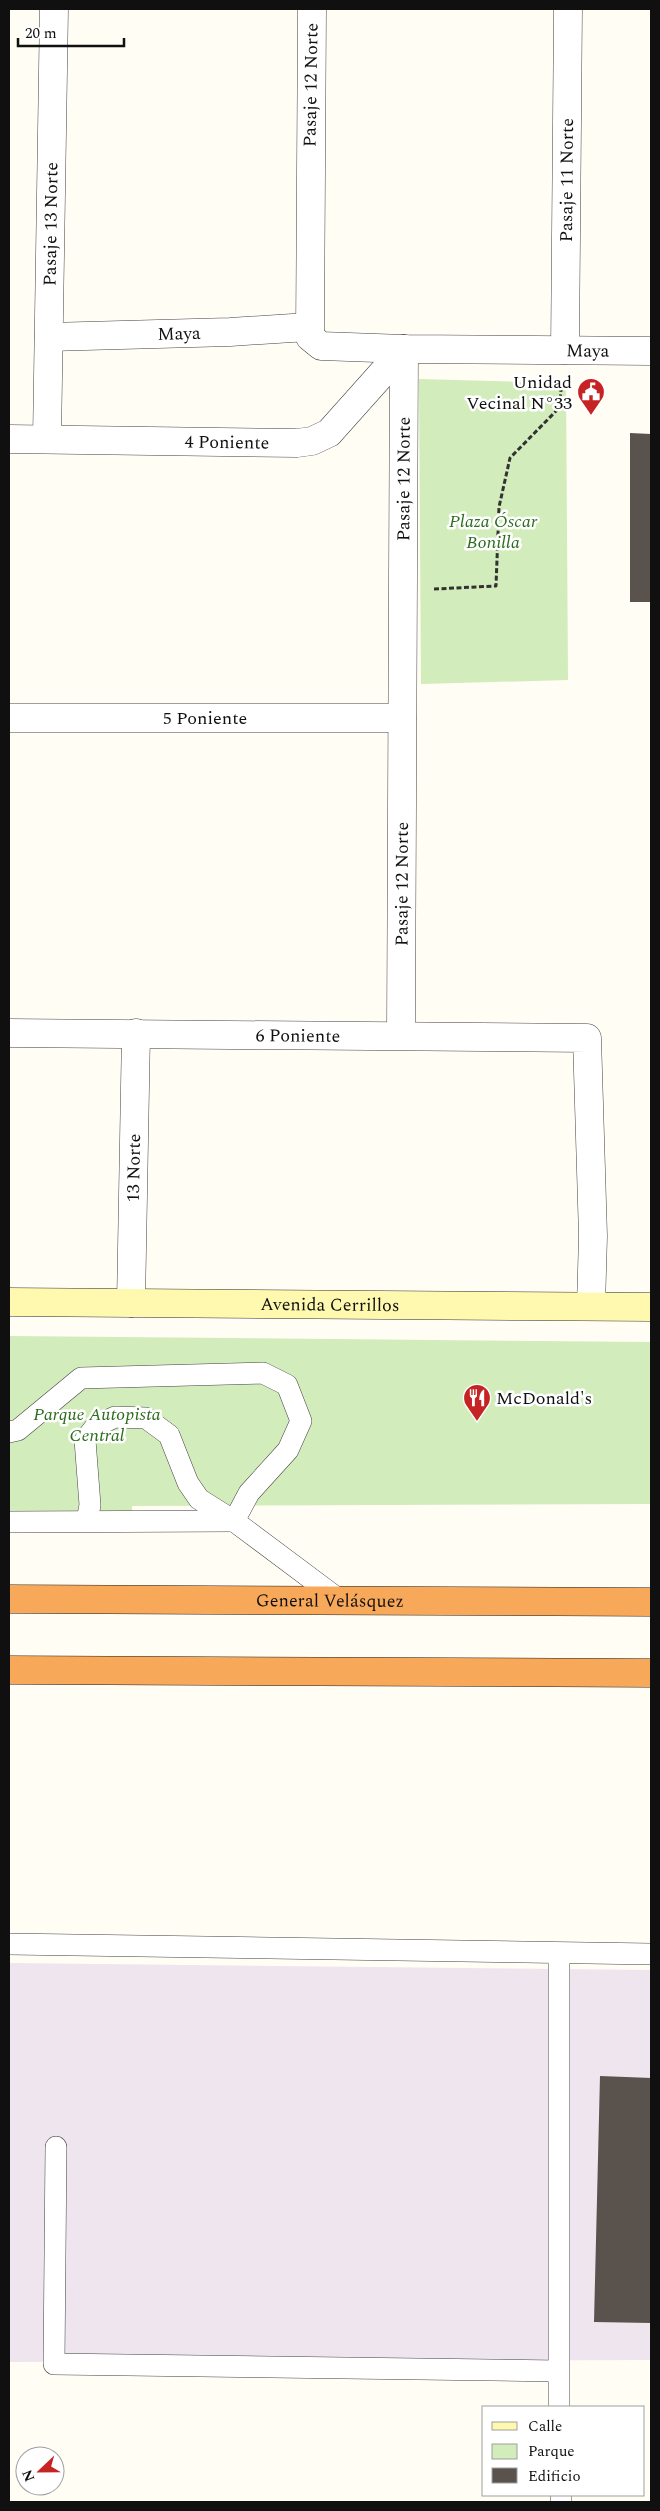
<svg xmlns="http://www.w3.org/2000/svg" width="660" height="2511" viewBox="0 0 660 2511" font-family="Spectral,serif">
  <rect width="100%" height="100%" fill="#fffdf4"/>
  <path fill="#eee5ef" d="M9,1963L651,1970V2360L9,2362Z"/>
  <g fill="#d3ecbb">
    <path d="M419,379L566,383L568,680L421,684Z"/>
    <path d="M9,1336L651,1342V1504L132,1506L133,1526L9,1527Z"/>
  </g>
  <g fill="#5a524c">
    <path d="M630,433L651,434V602H630Z"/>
    <path d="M600,2076L651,2078V2323L594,2322Z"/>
  </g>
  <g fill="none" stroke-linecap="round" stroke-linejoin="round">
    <defs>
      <g id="lane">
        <path d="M9,1432L18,1430L81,1378L263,1373L287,1385L301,1421L288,1450L249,1493L234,1521L341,1601"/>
        <path d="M87,1521L90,1505L85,1440L96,1426L115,1417L146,1418L169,1435L188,1483L199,1499L234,1521"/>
        <path d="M9,1522L234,1521"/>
        <path d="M9,1944L651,1954"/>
        <path d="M559,1954V2407"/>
        <path d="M56,2147L54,2364L558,2371"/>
        <path d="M561,2502V2495"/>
      </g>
      <g id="street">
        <path id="s1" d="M312,9L310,337L321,346L404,349L651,351"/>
        <path id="s2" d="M49,337L230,332L308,327"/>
        <path id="s3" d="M565,350L568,9"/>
        <path id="s4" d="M9,439L297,443L312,441L329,433L404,349"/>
        <path id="s5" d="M47,439L54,9"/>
        <path id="s6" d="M9,718H402"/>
        <path id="s7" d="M9,1033L587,1038L593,1236L591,1306"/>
        <path id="s8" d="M401,1034L404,349"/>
        <path id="s9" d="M131,1303L136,1033"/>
      </g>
      <g id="secondary">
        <path id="s10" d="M9,1302L651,1307"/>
      </g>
      <g id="highway">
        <path id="s11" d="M9,1599L651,1602"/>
        <path d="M9,1670L651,1673"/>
      </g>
    </defs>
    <use href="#lane" stroke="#434343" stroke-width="22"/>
    <use href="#street" stroke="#434343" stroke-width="29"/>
    <use href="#secondary" stroke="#323232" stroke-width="29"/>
    <use href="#highway" stroke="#212121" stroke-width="29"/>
    <path stroke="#323232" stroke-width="3" stroke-dasharray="5 2.5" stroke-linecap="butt" d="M434,589L496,586L499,507L510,458L559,408L562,381"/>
    <use href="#lane" stroke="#fff" stroke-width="21"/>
    <use href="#street" stroke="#fff" stroke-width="28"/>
    <use href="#secondary" stroke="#fff9af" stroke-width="28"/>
    <use href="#highway" stroke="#f8a859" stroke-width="28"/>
  </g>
  <defs>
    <symbol id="civic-pin" viewBox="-11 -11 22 30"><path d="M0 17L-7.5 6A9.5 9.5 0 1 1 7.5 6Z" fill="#c62324" stroke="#fff"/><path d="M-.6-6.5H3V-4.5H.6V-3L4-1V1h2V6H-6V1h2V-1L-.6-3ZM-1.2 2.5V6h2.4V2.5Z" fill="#fff"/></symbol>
    <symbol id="restaurant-pin" viewBox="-11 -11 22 30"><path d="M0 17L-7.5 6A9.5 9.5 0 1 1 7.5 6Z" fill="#c62324" stroke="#fff"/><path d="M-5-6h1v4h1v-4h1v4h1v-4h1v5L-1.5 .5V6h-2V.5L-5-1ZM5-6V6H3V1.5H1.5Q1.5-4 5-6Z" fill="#fff"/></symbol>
  </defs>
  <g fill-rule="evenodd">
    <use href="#civic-pin" x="575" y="376" width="32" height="43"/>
    <use href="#restaurant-pin" x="461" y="1382" width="32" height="43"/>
  </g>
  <g text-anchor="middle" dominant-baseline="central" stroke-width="5" stroke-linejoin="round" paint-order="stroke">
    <g font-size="18" fill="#101010" stroke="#fff">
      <text transform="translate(311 85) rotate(-89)">Pasaje 12 Norte</text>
      <text stroke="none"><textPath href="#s3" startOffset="170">Pasaje 11 Norte</textPath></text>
      <text stroke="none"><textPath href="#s5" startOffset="215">Pasaje 13 Norte</textPath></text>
      <text stroke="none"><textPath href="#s2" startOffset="130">Maya</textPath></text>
      <text stroke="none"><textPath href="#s1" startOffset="609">Maya</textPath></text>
      <text stroke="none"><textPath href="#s4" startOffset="218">4 Poniente</textPath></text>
      <text stroke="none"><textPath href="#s8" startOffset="555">Pasaje 12 Norte</textPath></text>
      <text stroke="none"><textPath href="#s6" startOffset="196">5 Poniente</textPath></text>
      <text stroke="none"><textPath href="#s8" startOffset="150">Pasaje 12 Norte</textPath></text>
      <text stroke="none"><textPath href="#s7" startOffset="289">6 Poniente</textPath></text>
      <text stroke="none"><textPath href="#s9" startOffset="135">13 Norte</textPath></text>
      <text stroke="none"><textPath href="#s10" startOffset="321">Avenida Cerrillos</textPath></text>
      <text stroke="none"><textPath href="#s11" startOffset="321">General Velásquez</textPath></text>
    </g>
    <g font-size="18" fill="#101010" stroke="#fff" text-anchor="end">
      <text x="572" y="382">Unidad<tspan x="572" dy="21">Vecinal N°33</tspan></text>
      <text x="496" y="1398" text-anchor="start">McDonald's</text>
    </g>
    <g font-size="18" font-style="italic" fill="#2b6c1d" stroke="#fff">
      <text x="493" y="521">Plaza Óscar<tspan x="493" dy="21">Bonilla</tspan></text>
      <text x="97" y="1414">Parque Autopista<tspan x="97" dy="21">Central</tspan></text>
    </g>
  </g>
  <rect width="660" height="2511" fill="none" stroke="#101010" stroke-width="20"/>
  <rect x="482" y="2406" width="162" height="90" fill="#ffffff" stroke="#9f9f9f"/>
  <rect x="492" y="2422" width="25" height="8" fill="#fff9af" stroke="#9f9f9f"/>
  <text x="528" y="2431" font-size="15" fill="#101010">Calle</text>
  <rect x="492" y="2444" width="25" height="15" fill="#d3ecbb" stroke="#9f9f9f"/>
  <text x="528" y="2456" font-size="15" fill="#101010">Parque</text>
  <rect x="492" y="2468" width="25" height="15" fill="#5a524c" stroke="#9f9f9f"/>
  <text x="528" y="2481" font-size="15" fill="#101010">Edificio</text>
  <g transform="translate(40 2471) rotate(248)"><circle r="24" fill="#ffffff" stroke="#9f9f9f"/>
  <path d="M0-4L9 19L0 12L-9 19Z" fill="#c62324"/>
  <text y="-8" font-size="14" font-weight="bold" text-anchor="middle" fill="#101010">N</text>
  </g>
  <path d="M18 38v8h106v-8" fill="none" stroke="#101010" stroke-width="2.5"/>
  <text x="25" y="38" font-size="15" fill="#101010" stroke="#ffffff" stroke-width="4" paint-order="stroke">20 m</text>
</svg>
